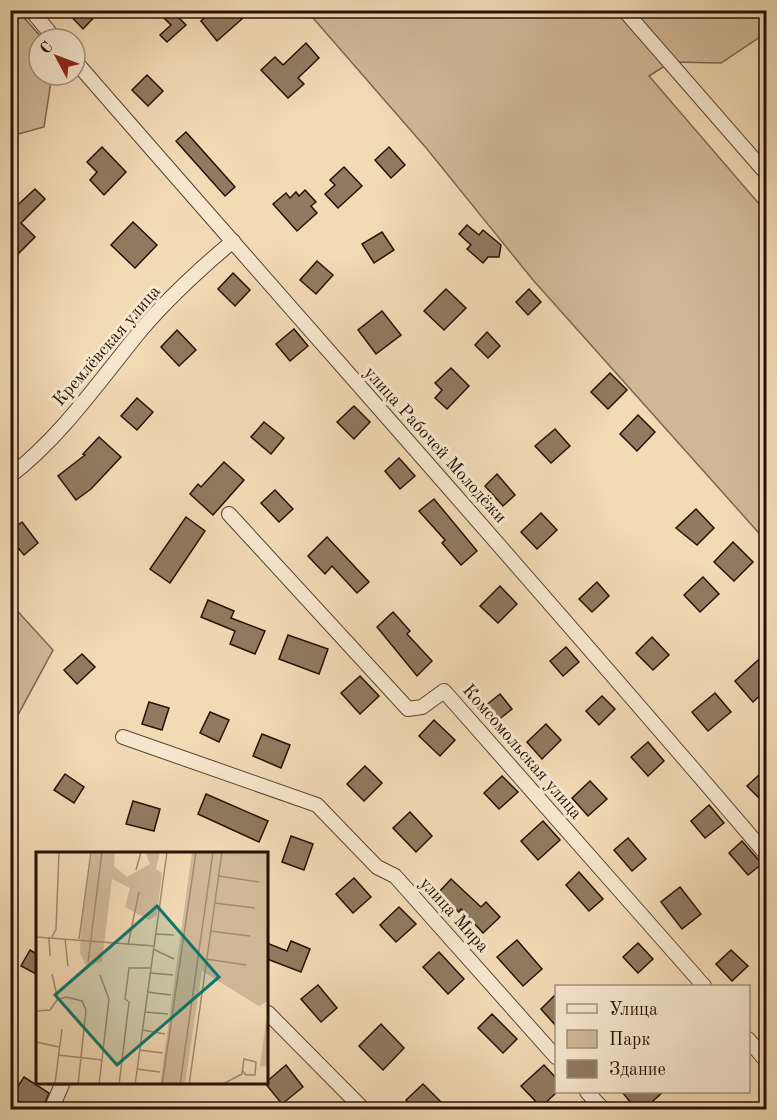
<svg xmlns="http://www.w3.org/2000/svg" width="777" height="1120" viewBox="0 0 777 1120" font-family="'Old Standard TT',serif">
  <rect width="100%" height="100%" fill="#f2dab5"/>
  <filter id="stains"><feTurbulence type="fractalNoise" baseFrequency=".00333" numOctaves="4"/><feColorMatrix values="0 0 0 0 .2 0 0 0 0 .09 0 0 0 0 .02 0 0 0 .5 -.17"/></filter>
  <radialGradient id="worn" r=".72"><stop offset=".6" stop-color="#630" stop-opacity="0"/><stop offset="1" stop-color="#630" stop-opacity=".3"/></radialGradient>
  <g fill="#d0b897" stroke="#7c644e" stroke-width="1.5">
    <path d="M11,10L18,11L43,39H39V75H52L44,127L11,136Z"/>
    <path d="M307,11H766V33L721,63L671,62L649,76L766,212V541L533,280L427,149Z"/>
    <path d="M11,604L53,650L11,728Z"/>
  </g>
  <g fill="#917a61" stroke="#281106" stroke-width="1.5">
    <path d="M65,10H101L83,29Z"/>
    <path d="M171,10L186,25L167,42L160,35L171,25L163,17Z"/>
    <path d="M213,10H234L242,19L217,41L201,21Z"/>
    <path d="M306,43L319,58L298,78L304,84L288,98L261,70L275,57L283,65Z"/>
    <path d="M147,75L163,91L148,106L132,90Z"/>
    <path d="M186,132L235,187L225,196L176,141Z"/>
    <path d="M102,147L126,172L104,195L90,180L97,172L87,162Z"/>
    <path d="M389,147L405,165L391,178L375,160Z"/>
    <path d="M344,167L362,186L338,208L325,194L335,185L330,180Z"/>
    <path d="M35,189L45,199L21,223L35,237L10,262V212Z"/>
    <path d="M305,190L316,202L311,206L317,213L297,231L273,204L286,193L290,198L296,192L299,196Z"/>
    <path d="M133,222L157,245L135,268L111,245Z"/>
    <path d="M467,225L479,235L483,230L501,245L499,257H488L483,263L467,249L471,245L459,234Z"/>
    <path d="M382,232L394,250L374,263L362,244Z"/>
    <path d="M317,261L333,275L316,294L300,280Z"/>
    <path d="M233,273L250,290L235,306L218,289Z"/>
    <path d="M446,289L466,308L444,330L424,311Z"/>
    <path d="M529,289L541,302L528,315L516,302Z"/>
    <path d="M382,311L401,335L376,354L358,330Z"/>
    <path d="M294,329L308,346L290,361L276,344Z"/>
    <path d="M177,330L196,350L179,366L161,347Z"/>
    <path d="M487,332L500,346L488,358L475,345Z"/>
    <path d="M451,368L469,386L447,409L435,398L442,390L435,383Z"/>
    <path d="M610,373L627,390L608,409L591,392Z"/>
    <path d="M137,398L153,412L137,430L121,416Z"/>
    <path d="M354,406L370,422L354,439L337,422Z"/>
    <path d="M638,415L655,432L637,451L620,434Z"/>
    <path d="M264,422L284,438L271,454L251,437Z"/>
    <path d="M555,429L570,446L551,463L535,446Z"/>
    <path d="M99,437L121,457L91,489L76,500L58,476L85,455L83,454Z"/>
    <path d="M399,458L415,476L400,489L385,471Z"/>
    <path d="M224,462L244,480L213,515L190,494L198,484L201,487Z"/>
    <path d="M497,474L515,495L503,506L485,486Z"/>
    <path d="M275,490L293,509L279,522L261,503Z"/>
    <path d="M434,499L477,551L461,565L442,543L445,540L419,511Z"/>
    <path d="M696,509L714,528L697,545L676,528Z"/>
    <path d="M541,513L557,530L537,549L521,532Z"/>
    <path d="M186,517L205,531L170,583L150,569Z"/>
    <path d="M22,522L38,543L24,555L10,538V531Z"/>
    <path d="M327,537L369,582L357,593L332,566L325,574L308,556Z"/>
    <path d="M733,542L753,562L734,581L714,562Z"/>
    <path d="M703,577L719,594L700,612L684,595Z"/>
    <path d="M597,582L609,596L592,612L579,599Z"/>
    <path d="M500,586L517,604L498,623L480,606Z"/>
    <path d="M208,600L234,611L231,618L265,631L255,654L230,644L235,631L201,617Z"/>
    <path d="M393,612L410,631L407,634L432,661L417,676L377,627Z"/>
    <path d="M288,635L328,649L319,674L279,659Z"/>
    <path d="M652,637L669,655L653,670L636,653Z"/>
    <path d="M566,647L579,662L563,676L550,661Z"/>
    <path d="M766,653V690L753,702L735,681Z"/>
    <path d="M82,654L95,667L77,684L64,670Z"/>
    <path d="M360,676L379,696L360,714L341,693Z"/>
    <path d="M715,693L731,712L708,731L692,712Z"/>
    <path d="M500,694L512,709L497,721L485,706Z"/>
    <path d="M602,696L615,709L599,725L586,711Z"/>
    <path d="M149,702L169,708L162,730L142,724Z"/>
    <path d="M210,712L229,720L219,742L200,733Z"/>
    <path d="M434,720L455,740L440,756L419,736Z"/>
    <path d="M546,724L561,740L542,759L527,742Z"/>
    <path d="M262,734L290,745L281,768L253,756Z"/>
    <path d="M648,742L664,761L648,776L631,757Z"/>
    <path d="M365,766L382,783L364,801L347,784Z"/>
    <path d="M761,773L766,779V795L761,800L747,786Z"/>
    <path d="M65,774L84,787L74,803L54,790Z"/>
    <path d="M502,776L518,792L499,809L484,793Z"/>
    <path d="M590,781L607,799L588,816L572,798Z"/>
    <path d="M206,794L268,821L259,842L198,814Z"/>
    <path d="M133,801L160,809L154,831L126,824Z"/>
    <path d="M709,805L724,823L705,838L691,821Z"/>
    <path d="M410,812L432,836L416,852L393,828Z"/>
    <path d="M543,821L560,840L538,860L521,841Z"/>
    <path d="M291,836L313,844L304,870L282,862Z"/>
    <path d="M628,838L646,859L632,871L614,850Z"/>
    <path d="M742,841L762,864L748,875L729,853Z"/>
    <path d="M579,872L603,899L589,911L566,885Z"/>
    <path d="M354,878L371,897L353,913L336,894Z"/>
    <path d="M451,879L481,907L486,902L500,917L483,933L461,909L459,912L438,893Z"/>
    <path d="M680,887L701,914L682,929L661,902Z"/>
    <path d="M399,907L416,924L396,942L380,925Z"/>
    <path d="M517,940L542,969L523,986L497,957Z"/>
    <path d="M291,941L310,949L301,972L267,959V943L287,951Z"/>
    <path d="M638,943L653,959L638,973L623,957Z"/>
    <path d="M30,950L38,955V975L21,966Z"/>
    <path d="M731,950L748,966L732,981L716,964Z"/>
    <path d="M439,952L464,979L448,994L423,967Z"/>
    <path d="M318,985L337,1008L321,1022L301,999Z"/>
    <path d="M556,994V1026L541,1009Z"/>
    <path d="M492,1014L517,1039L503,1053L478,1028Z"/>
    <path d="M381,1024L404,1048L383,1070L359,1046Z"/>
    <path d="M286,1065L303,1087L282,1104L265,1083Z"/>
    <path d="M544,1065L556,1078V1093L541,1107L521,1086Z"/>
    <path d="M24,1077L49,1093L42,1110H30L11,1097Z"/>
    <path d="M423,1084L443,1104L437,1110H415L406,1100Z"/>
    <path d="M622,1092H663L643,1110H637Z"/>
  </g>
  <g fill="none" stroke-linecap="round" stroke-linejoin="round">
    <defs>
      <g id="street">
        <path d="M31,10L55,39"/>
        <path d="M624,10L766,173"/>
        <path d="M75,61C305,326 539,587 766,854"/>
        <path d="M10,476C62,436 100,380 141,330C169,297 201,268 233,241"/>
        <path d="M229,514L408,709L422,707L444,691L704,986"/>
        <path d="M123,737L317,805L377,867L395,876L556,1057"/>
        <path d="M268,1013L364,1110"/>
        <path d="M748,1039L766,1061"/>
        <path d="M587,1092L604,1110"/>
        <path d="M51,1110L63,1082"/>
      </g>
    </defs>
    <use href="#street" stroke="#5a4332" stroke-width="16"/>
    <use href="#street" stroke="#f7e7cf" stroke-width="14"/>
  </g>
  <g text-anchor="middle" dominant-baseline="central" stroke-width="6" stroke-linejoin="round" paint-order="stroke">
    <g font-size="18" fill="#281106" stroke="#f7e7cf">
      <text transform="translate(107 346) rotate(-49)">Кремлёвская улица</text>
      <text transform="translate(435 445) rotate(48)">улица Рабочей Молодёжи</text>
      <text transform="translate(522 752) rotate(49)">Комсомольская улица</text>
      <text transform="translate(454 915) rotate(48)">улица Мира</text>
    </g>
  </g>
  <g transform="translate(36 852)">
    <rect width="232" height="232" fill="#f2dab5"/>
    <path d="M56,0H79L78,14L91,25L114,12L109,0H124L120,17L126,21L121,63L113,68L89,55L94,36L76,27L66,110L50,114L44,101L45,74ZM156,0H232V149L223,154L166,119L149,232L124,233ZM230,169L232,170V215L224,214Z" fill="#d0b897"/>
    <path fill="none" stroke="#a18a6f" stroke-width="1.5" d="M100,18L105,0M182,24L223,30M178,51L219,56M174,79L214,84M120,82L138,83M0,85L118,94M13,85L14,104M16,85L20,77L23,0M29,87L32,114M43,87L55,0M92,93L103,40M117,97L138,107M170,107L210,113M52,110L66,0M114,121L137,123M16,122L22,148M111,140L135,143M0,159L14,158L21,148L30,145L46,149L50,158L42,233M109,160L132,162M106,178L129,182M0,190L23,195M103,198L127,201M22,203L66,208M101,217L124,220M19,231L26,177M11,233H33M63,233L73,147L64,123M83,233L93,150L89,147L93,116H115M99,233L131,0M126,233L160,0M144,233L177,0M153,233L186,0M185,233L206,222L208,207L220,210L219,223H210L206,218"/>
    <path fill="#0f766e" fill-opacity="0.15" stroke="#0f766e" stroke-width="3" d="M121,54L183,125L81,213L19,143Z"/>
    <rect width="232" height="232" fill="none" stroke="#281106" stroke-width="3"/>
  </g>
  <rect width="777" height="1120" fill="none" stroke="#f2dab5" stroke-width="36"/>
  <rect x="12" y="12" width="753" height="1096" fill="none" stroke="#281106" stroke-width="3"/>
  <rect x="18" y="18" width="741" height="1084" fill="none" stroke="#281106" stroke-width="1.5"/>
  <rect x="555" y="985" width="195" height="108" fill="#f7e7cf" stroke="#a4917f" stroke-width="1.5"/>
  <rect x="567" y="1004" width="30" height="9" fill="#f7e7cf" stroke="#a4917f" stroke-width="1.5"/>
  <text x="609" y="1015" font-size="18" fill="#281106">Улица</text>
  <rect x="567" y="1030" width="30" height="18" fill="#d0b897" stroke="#a4917f" stroke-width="1.5"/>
  <text x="609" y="1045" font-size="18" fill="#281106">Парк</text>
  <rect x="567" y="1060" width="30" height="18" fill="#917a61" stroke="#a4917f" stroke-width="1.5"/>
  <text x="609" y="1075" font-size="18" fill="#281106">Здание</text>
  <g transform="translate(57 57) rotate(311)"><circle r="28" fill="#f7e7cf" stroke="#a4917f" stroke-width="1.5"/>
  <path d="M0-4.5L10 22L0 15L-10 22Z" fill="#8f2418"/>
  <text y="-9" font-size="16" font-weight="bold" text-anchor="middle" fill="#281106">С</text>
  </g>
  <rect width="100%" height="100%" filter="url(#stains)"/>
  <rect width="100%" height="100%" fill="url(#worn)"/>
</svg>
